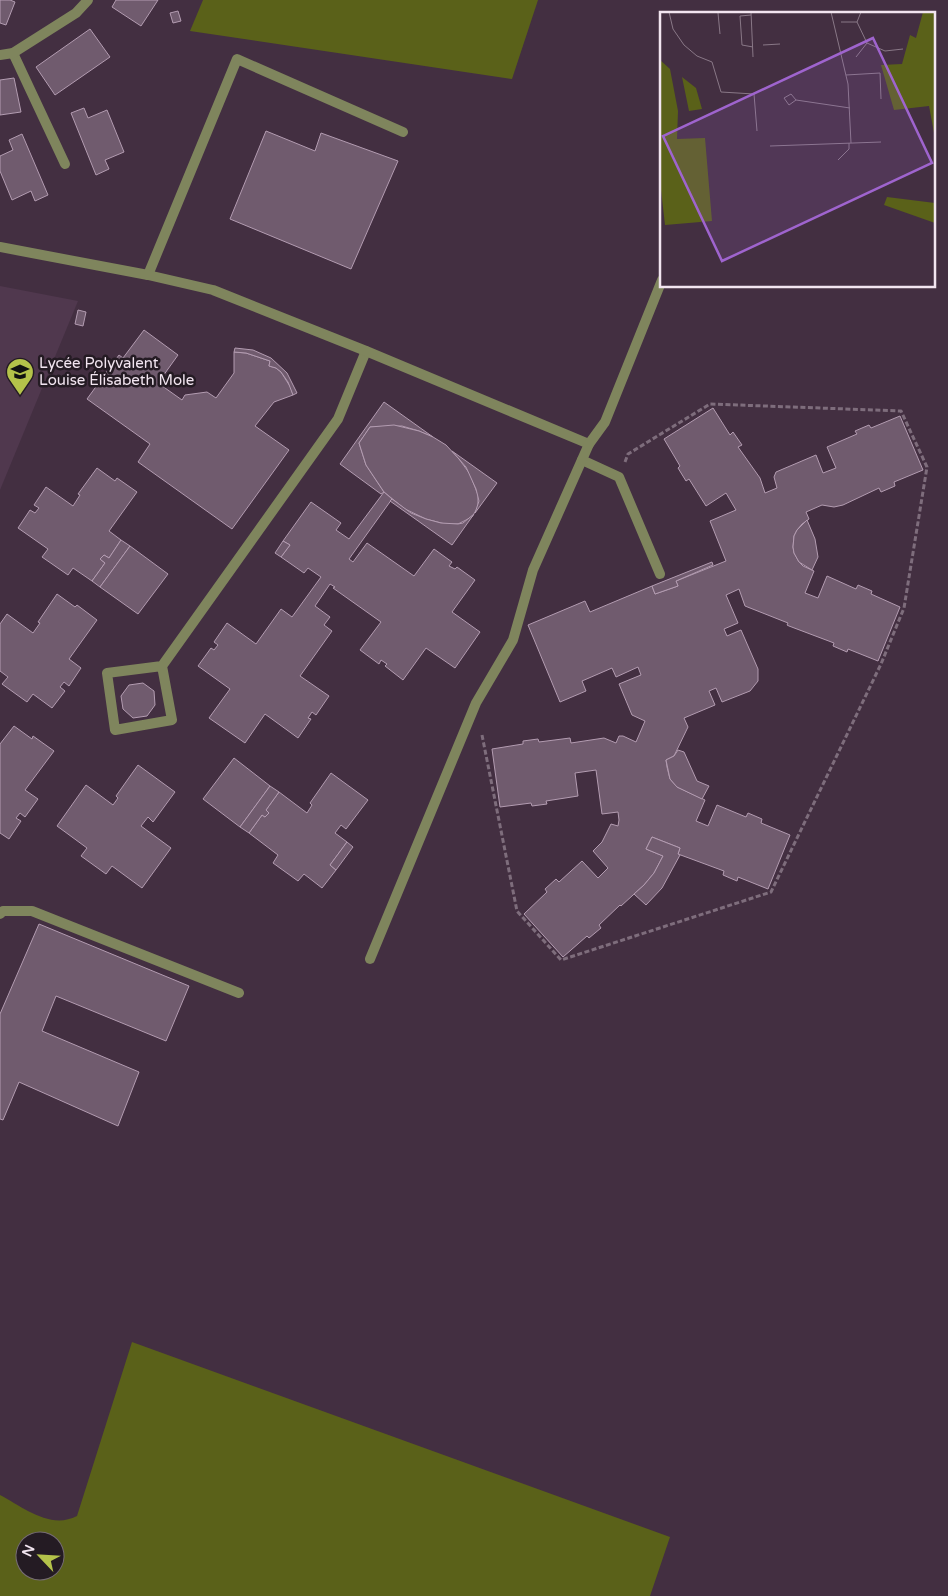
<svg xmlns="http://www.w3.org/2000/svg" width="948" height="1596" viewBox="0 0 948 1596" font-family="'Varela Round',sans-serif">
  <rect width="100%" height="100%" fill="#432f41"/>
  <path fill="#50384e" d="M0,286L78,301L0,490Z"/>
  <g fill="#5a6119" fill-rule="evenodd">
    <path d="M203,0H538L512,79L190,31Z"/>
    <path d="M132,1342L670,1537L650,1596H0V1495C23,1507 50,1530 77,1516ZM25,1541H55V1571H25Z"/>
  </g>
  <g fill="#705b6e" stroke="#b39cb1">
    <path d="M0,0H10L15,2L6,25L0,23Z"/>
    <path d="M116,0H158L141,26L112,7Z"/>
    <path d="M178,11L181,21L173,23L170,13Z"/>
    <path d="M90,29L110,57L55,95L36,67Z"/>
    <path d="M14,78L21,112L0,115V80Z"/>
    <path d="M84,108L88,118L107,110L124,152L105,160L109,169L96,175L71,113Z"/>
    <path d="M266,131L315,151L321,133L398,161L351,269L230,219Z"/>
    <path d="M22,134L48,195L35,201L31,191L12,200L0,171V156L13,150L9,140Z"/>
    <path d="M78,310L86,312L83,326L75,324Z"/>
    <path d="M144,330L178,355L158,383L182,400L185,395L207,392L216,398L234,373V352L246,353L270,361L269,366L276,368L281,372L291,388L293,395L274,402L255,426L289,450L232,529L138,462L150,444L87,399L119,355L123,358Z"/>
    <path d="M235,348L253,350L271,358L287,373L297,393L293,395L288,382L281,372L276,368L269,366L270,361L246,353L234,352Z"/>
    <path d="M384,402L433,437L419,431L402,426L370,427L359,443L366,465L384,492L381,494L340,464Z"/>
    <path d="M713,408L730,435L733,432L742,445L738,447L760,478L765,493L777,488L774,477L776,472L816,455L823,473L836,468L827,447L857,434L855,431L869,425L871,428L900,416L923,470L894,482L895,486L881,492L879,488L843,505L834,507L822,505L806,512L809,519L802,524L797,530L794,536L793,547L794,553L799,562L803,566L814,571L805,593L818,598L827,576L856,589L858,585L872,591L871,594L900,607L878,661L848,649L847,652L833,646L834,643L789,626L787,625L788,623L745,606L739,589L726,595L738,623L724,629L727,636L741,630L758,669V681L750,691L722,702L716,688L709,691L715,705L684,718L688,727L674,756L666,760L667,767L670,779L677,787L705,800L696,821L708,826L717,805L746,817L748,813L762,819L761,823L790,835L768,889L738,877L737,881L723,875L724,871L678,854L680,848L652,837L646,849L663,856L654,873L644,885L621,906L620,905L599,925L601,928L589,938L587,936L563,957L524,914L547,892L545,889L556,879L559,882L582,861L598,878L608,868L593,851L602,842L611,824L618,826L619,820L618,812L602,814L596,770L575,773L578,796L546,801L547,804L532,806L531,803L500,807L492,749L523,744V741L538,739L539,742L570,738L571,743L604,738L616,743L619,736H623L636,742L645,721L632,715L619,684L641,675L638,667L616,677L612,668L582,681L586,691L560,702L528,625L585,601L590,612L652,586L655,594L678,586L676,581L726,561L710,521L736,510L726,493L706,506L689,479L686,481L678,468L680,466L664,439Z"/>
    <path d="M394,425L419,431L433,437L446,445L459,459L470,474L478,495V507L472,517L458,524H445L426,519L405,509L384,492L366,465L359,443L370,427Z"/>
    <path d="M452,451L497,483L475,513L479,501L476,489L466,467Z"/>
    <path d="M97,468L115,481L117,478L137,492L109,531L121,540L109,558L104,555L100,559L105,563L92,581L73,568L68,575L42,557L48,549L18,528L30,510L35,513L39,508L34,505L46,487L73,506L80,495L78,494Z"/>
    <path d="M384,492L392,499L349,559L353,562L367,543L414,576L434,549L452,562L449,566L455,569L457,567L475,580L452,612L480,632L455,668L426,648L403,680L385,666L387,664L381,660L379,664L360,650L381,622L333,588L335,587L330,584L315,606L330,617L324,625L332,631L300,676L329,696L316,715L312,712L308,718L311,719L298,738L265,714L245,743L209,718L230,689L198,666L211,648L214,650L218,645L214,642L227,623L256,644L281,609L292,617L321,577L308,568L304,573L281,557L290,545L283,541L311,502L341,523L336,530L349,539Z"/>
    <path d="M392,499L411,513L426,519L441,523L458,524L463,523L474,514L452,545L390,501Z"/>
    <path d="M807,520L815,539L818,557L812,570L799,562L794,553L793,547L794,536L797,530Z"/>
    <path d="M121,540L130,546L100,587L92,581L105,563L100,559L104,555L109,558Z"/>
    <path d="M283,541L290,545L281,557L275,553Z"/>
    <path d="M130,546L168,574L138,614L100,587Z"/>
    <path d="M712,562L713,565L676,581L678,586L655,594L652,586Z"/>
    <path d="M57,594L75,607L77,605L97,620L69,659L81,668L69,686L64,682L60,687L65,691L52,708L33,694L27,702L2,684L8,677L0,671V624L7,614L33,633L40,623L38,622Z"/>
    <path d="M143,683L154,691L155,705L147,716L133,718L123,709L121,696L129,685Z"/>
    <path d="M14,726L32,739L33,736L54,751L25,790L38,799L25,817L20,813L16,818L21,821L9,839L0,833V744Z"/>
    <path d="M678,750L684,752L697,781L709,786L702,799L677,787L670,779L666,760L674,756Z"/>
    <path d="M234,758L270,786L240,827L203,799Z"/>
    <path d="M138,765L175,792L153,822L148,817L141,826L171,848L142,888L112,866L106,874L81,856L87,848L57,826L86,785L113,805L118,798L116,796Z"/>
    <path d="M331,773L368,800L346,829L341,825L335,833L347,842L330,865L336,870L322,888L304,874L298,881L273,863L278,855L249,833L262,815L265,817L269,813L266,810L279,792L307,813L312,805L310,803Z"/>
    <path d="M270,786L279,792L266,810L269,813L265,817L262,815L249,833L240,827Z"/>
    <path d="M652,837L680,848L678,854L680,855L662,888L646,905L634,894L644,885L654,873L663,856L646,849Z"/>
    <path d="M347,842L353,847L336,870L330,865Z"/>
    <path d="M39,924L189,986L166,1041L56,996L42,1031L139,1072L118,1126L19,1082L3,1120L0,1119V1014Z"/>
  </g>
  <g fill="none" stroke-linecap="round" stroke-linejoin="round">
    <path stroke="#7e6d7c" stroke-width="3" stroke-dasharray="5 2.5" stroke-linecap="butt" d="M482,735L517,911L561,960L771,892L881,664L904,608L927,467L901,411L710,404L628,454L625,462"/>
    <g stroke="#7f855d" stroke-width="10">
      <path d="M148,275L237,59L403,132"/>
      <path d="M582,460L619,477L660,574"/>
      <path d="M162,666L172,720L115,730L107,673L162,666L338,419L366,351"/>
    </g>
    <g stroke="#7f855d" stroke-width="10">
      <path d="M13,53L65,164"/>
      <path d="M0,55L13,53L76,13L88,0"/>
      <path d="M0,247L148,275L213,290L366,351L589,444"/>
      <path d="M0,914L3,911H32L239,993"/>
      <path d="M370,959L476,703L513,640L533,570L589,444L605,422L662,280"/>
    </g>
  </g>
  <defs>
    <symbol id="school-pin" viewBox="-11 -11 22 30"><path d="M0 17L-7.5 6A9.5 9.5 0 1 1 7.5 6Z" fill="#b4c24a" stroke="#241b23"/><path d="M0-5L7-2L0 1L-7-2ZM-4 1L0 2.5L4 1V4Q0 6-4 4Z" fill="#111"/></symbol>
  </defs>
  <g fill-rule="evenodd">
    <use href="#school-pin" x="4" y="356" width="32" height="43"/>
  </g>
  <g text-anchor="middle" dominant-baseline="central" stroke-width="5" stroke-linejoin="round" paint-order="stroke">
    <g font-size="15" fill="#f2e5f0" stroke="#241b23" text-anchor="start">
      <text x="39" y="363">Lycée Polyvalent<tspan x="39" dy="17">Louise Élisabeth Mole</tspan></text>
    </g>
  </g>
  <g transform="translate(660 12)">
    <rect width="275" height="275" fill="#432f41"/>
    <path d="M263,0H275V126L269,94L234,98L221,53L242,52L250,23L256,26ZM0,48L10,57L18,99L17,127L45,126L52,209L5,213L0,169ZM22,65L36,76L42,97L29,99ZM227,185L275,191V211L224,193Z" fill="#5a6119"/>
    <path fill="none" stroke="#897887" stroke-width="1" d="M9,0L13,17L24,33L37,44L52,50L61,80L94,82L97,119M91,0L93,45M171,0L188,72L191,131M201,0L197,10L207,31L225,39L243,37M58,1L60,22M91,3L80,4L82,33L93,35M181,10H197M103,33L120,32M275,44V102M196,45L207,31M186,63L220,61L221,87M136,88L129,93L124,86L131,82L136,88L190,96M110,134L221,130M178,148L189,137V131"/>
    <path fill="#9f64ce" fill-opacity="0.15" stroke="#9f64ce" stroke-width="2.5" d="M213,26L272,151L62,249L3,124Z"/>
    <rect width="275" height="275" fill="none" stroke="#f2e5f0" stroke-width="2.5"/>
  </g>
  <g transform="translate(40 1556) rotate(295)"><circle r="24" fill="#241b23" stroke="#766c75"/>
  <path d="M0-4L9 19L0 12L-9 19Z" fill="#b4c24a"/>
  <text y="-8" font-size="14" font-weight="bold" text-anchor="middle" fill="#f2e5f0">N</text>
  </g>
</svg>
